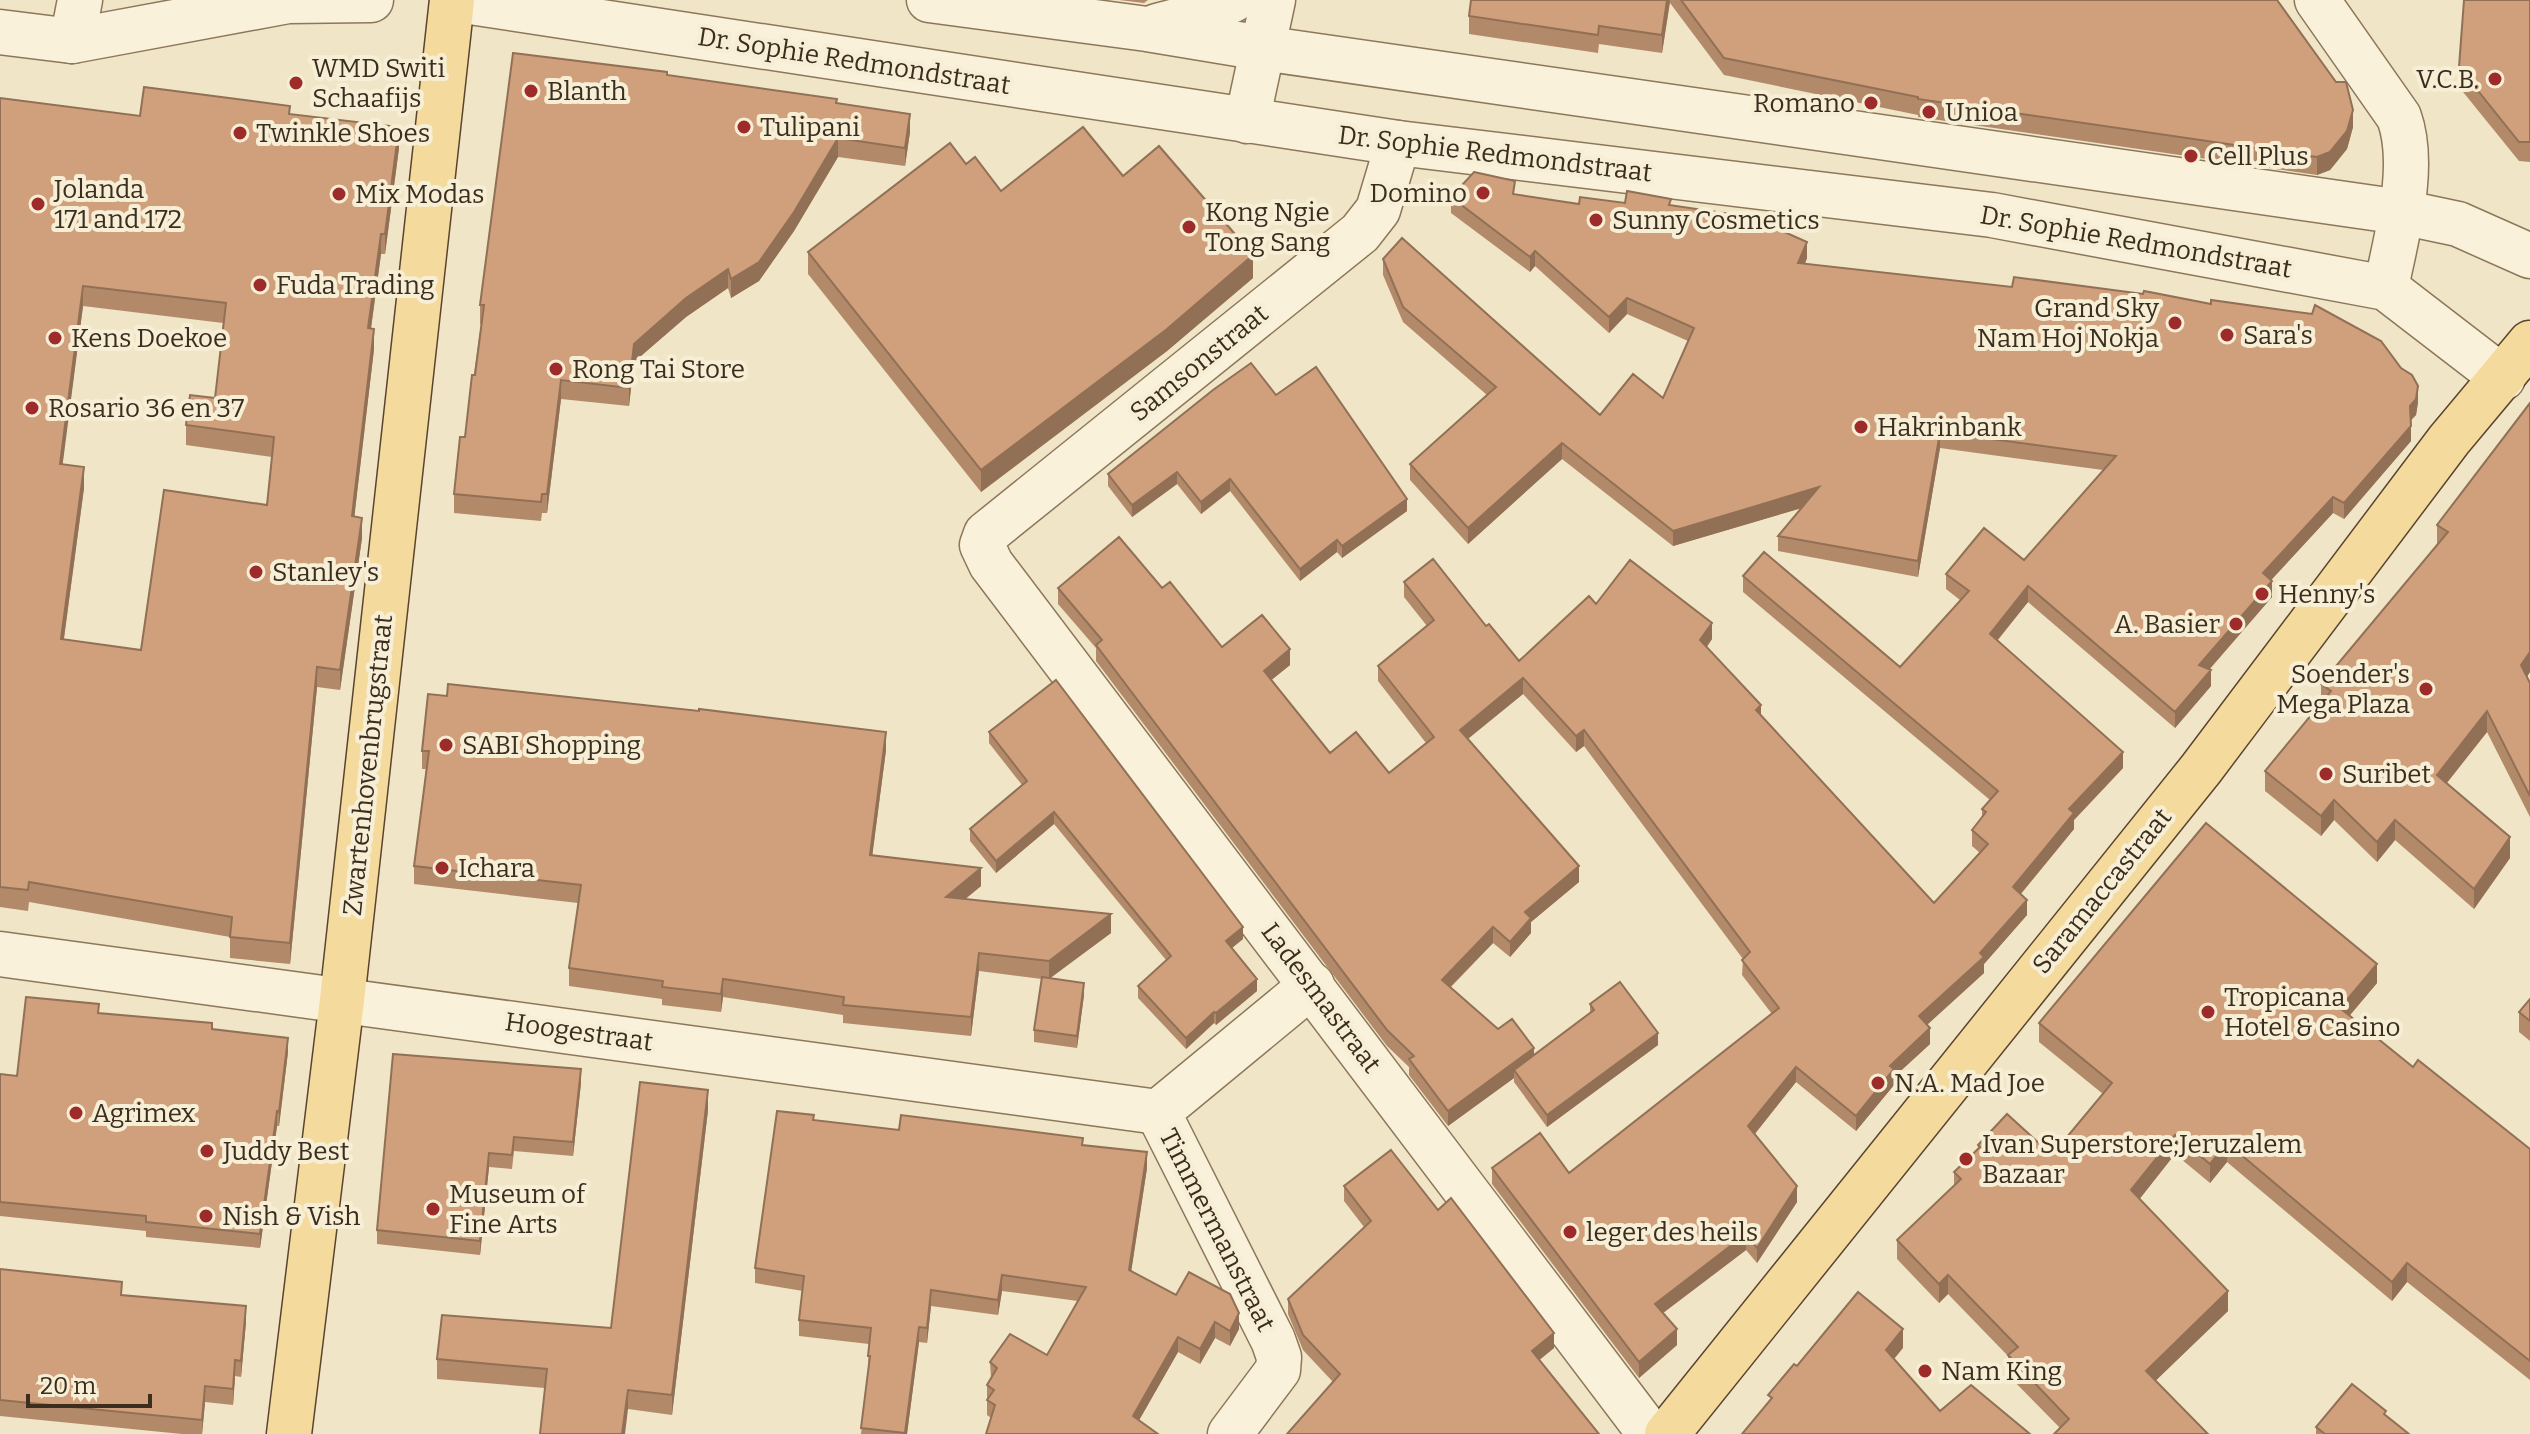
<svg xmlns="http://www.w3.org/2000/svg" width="2530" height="1434" viewBox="0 0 2530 1434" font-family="Bitter,serif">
  <rect width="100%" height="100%" fill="#f0e5c6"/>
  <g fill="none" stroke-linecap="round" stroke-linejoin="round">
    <defs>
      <g id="minor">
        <path d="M457,0L1398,143L1992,215L2386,288L2503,378"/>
        <path d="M929,0L1147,29L1262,48L2401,212L2458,224L2530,256"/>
        <path d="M2317,0L2399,117C2417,167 2396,237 2386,288"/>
        <path d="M1157,26L1195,16L1233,0"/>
        <path d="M0,32L72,41L288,1L371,0"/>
        <path d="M72,41L80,0"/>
        <path d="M1247,121L1273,0"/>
        <path d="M1398,143L1378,210L1360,233L986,534L982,545L991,564L1650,1434"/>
        <path d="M0,954L1158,1112"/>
        <path d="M1230,1434L1278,1370L1279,1357L1273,1340L1158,1112L1312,985"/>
      </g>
      <g id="major">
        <path d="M289,1434L342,1000L452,0"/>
        <path d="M1667,1434L2201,769L2449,440L2530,343"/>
      </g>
    </defs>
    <use href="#minor" stroke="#8c775b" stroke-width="47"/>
    <use href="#major" stroke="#5a442f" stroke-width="47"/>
    <use href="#minor" stroke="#faf1da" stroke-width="44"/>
    <use href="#major" stroke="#f4db9d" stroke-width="44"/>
  </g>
  <g fill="#b28a6a" fill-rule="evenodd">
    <path d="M1119,0H1148L1144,3Z"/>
    <path d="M1471,0H2277L2353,127L2347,149L2330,170L2317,175L1918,117V115L1724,75L1670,3L1662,53L1599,44L1598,53L1469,34V16Z"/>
    <path d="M2530,0V162L2519,161L2459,87V67Z"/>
    <path d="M667,75L837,104L910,132L905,166L838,157L794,231L759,281L731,298L728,288L686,317L634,362L629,406L561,399L547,513H542L541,521L454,513V494L465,437L481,324H480V305Z"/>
    <path d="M0,98L140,116L290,114L399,148L385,254H381L371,329L374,349L354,517L362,538L340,690L317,687L290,964L230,958V937L29,902L28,911L0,907ZM83,306L223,323L215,398L186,425V445L272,457L267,505L141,650L64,639L84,488L62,465Z"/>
    <path d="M966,164L1001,191L1123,176L1253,278L1167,351L981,492L808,274V252Z"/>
    <path d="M1515,194L1579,204L1625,203L1671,206L1807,258L1805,264L2418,402L2416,415L2411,420V441L2344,519L2333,513L2271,580L2272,597L2209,670L2211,686L2175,728L2028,602L1998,640L2123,768L2074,820V829L2021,894L2027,915L1984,964V973L1927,1025L1930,1044L1894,1077V1085L1856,1131L1796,1082L1755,1134L1797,1202L1757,1263L1746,1250L1663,1313L1677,1345L1639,1378L1492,1184V1168L1569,1173L1772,1014L1742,975L1743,959L1584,746L1576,752L1523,694L1468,739L1579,882L1531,922V933L1510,957L1493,943L1451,987L1498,1029L1534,1055L1590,1014V1004L1658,1045L1547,1127L1514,1082V1078L1448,1126L1409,1075V1067L1387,1046L1096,661V648L1058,604V588H1162L1222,647L1290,665L1271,680L1330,753L1389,773L1426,743L1378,681V666L1427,626L1404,597V582L1486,626L1519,661L1596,604L1712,639L1707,647L1761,716L1934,903L1980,853L1972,846V830L1982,817V809L1990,800L1743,592V576L1900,667L1960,600L1946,589V574L2024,560L2103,470L1940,448L1918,577L1778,551V536L1801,508L1673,546L1562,459L1468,544L1410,480V464L1487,395L1403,322L1383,275V259L1600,415L1663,398L1688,341L1627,314L1609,333L1535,266L1530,272L1451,213V197Z"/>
    <path d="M1276,395L1407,511L1342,558L1337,552L1300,581L1230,491L1201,514L1177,484L1132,517L1108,486V474Z"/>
    <path d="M2530,403V672L2527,677L2530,683V817L2487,732L2447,783L2510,858L2474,909L2395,840L2377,862L2334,820L2321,836L2265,791V771L2321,703V684L2437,545V525Z"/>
    <path d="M989,732L1243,939L1231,948L1257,991L1216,1025L1214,1023L1186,1049L1138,998V986L1166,960L1054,824L996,873L970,841V829L1022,785L989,743Z"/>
    <path d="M886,750L872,856L981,886L965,899L1111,933L1050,978L1084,995L1077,1048L1034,1042V1030L1042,979L979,971L971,1036L843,1023V1015L723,997L721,1012L662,1005V999L569,986V968L578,903L414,884V866L426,769H422V751Z"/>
    <path d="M2377,983L2350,1015L2413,1067L2530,1149V1380L2407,1282L2392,1301L2227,1162L2210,1183L2175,1154L2139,1199L2228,1311L2155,1381L2060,1428L2008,1375V1356L1948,1294L1939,1303L1897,1259V1240L1954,1185V1172L1978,1149V1145L2052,1155L2103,1094L2039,1042V1023Z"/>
    <path d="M2530,999V1041L2519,1032V1012Z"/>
    <path d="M99,1013L212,1030L288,1052L279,1126H277L260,1248L146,1237V1231L0,1216V1074L17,1076Z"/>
    <path d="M581,1083L573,1156L514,1151L512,1169L489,1167L480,1255L377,1244V1230Z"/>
    <path d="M708,1110L672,1415L628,1409L545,1388L437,1379V1359L611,1328Z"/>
    <path d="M814,1120L899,1130L1083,1145L1147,1168L1131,1271L1239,1329L1230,1346L1215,1338L1200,1364L1178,1352L1139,1420L991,1418L987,1415V1385L991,1378L990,1362L1047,1355L1078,1301L1002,1291L998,1315L931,1306L927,1343L919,1342L907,1434H861L868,1372L869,1344L799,1336V1320L803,1291L755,1283V1268Z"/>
    <path d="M1344,1186L1438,1210L1554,1348L1539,1360L1333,1382L1303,1350L1288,1314V1299L1364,1227L1344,1201Z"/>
    <path d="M0,1269L246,1322L241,1377L235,1376L233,1405L205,1402L202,1434H182L0,1416Z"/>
    <path d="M2386,1416L2409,1434H2316V1427Z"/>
  </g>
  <g fill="#917056">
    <path d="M1667,0H1670L1662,53V35Z"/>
    <path d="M2353,110V127L2347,149L2330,170L2317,175V157Z"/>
    <path d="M910,114V132L905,166V148Z"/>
    <path d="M399,127V148L385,254V234Z"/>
    <path d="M838,138V157L794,231L759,281L731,298V279Z"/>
    <path d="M381,234V254L368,349V328Z"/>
    <path d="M1807,242V258L1798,279V263Z"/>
    <path d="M1535,251V266L1530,272V257Z"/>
    <path d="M1253,255V278L1167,351L981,492V470Z"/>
    <path d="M728,269V288L686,317L634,362L629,406V388L634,344L686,298Z"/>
    <path d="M83,286V306L60,485V464Z"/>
    <path d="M1627,298V314L1609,333V317Z"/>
    <path d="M374,329V349L352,537V516Z"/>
    <path d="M561,380V399L547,513V494Z"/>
    <path d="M2418,386V402L2416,415L2410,421V406Z"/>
    <path d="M2411,426V441L2344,519V503Z"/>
    <path d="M1940,432V448L1918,577V561Z"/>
    <path d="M1562,443V459L1468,544V528Z"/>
    <path d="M84,467V488L61,659V639Z"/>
    <path d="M1177,472V484L1132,517V505Z"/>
    <path d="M1230,479V491L1201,514V502Z"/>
    <path d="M1819,487V503L1673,546V531Z"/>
    <path d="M2333,497V513L2263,589V573Z"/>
    <path d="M1407,499V511L1342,558V546Z"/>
    <path d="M362,518V538L340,690V670Z"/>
    <path d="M1337,540V552L1300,581V569Z"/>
    <path d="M2272,581V597L2199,681V665Z"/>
    <path d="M2028,586V602L1990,649V634Z"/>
    <path d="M1712,623V639L1700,655V640Z"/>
    <path d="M1290,649V665L1264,686V671Z"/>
    <path d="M2530,652V672L2521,685V665Z"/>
    <path d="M317,667V687L290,964V943Z"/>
    <path d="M2211,670V686L2175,728V712Z"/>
    <path d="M1523,678V694L1460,745V730Z"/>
    <path d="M1761,705V721L1756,710Z"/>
    <path d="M2487,711V732L2437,795V775Z"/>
    <path d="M1584,730V746L1576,752V736Z"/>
    <path d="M886,732V750L870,873V855Z"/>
    <path d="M2123,752V768L2074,820V829L2013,903V887L2069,809Z"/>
    <path d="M2334,800V820L2321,836V816Z"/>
    <path d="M1054,812V824L996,873V861Z"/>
    <path d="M2395,820V840L2377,862V842Z"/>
    <path d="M2510,837V858L2474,909V889Z"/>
    <path d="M1579,866V882L1531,922V933L1510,957V942L1525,912Z"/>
    <path d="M981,868V886L946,915V897Z"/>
    <path d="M2027,900V915L1984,964V973L1919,1032V1016L1980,953Z"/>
    <path d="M1111,914V933L1049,979V961Z"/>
    <path d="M1243,927V939L1226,953V941Z"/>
    <path d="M1493,927V943L1442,995V980Z"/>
    <path d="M979,953V971L971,1036V1017Z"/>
    <path d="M2377,964V983L2340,1027V1008Z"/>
    <path d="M723,979V997L721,1012V994Z"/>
    <path d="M1257,979V991L1216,1025V1013Z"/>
    <path d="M1084,983V995L1077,1048V1036Z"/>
    <path d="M1214,1012V1023L1186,1049V1038Z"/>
    <path d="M1930,1028V1044L1894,1077V1085L1856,1131V1116L1890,1066Z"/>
    <path d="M1658,1033V1045L1547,1127V1115Z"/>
    <path d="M288,1038V1052L279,1126V1112Z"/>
    <path d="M1534,1048V1063L1514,1070V1078L1448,1126V1111Z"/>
    <path d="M1796,1067V1082L1748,1142V1126Z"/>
    <path d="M581,1069V1083L573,1156V1142Z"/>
    <path d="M708,1090V1110L672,1415V1395Z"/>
    <path d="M277,1111V1126L260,1248V1234Z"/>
    <path d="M2175,1135V1154L2131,1210V1190Z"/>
    <path d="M2227,1143V1162L2210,1183V1164Z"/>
    <path d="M1147,1152V1168L1129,1286V1270Z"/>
    <path d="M489,1153V1167L480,1255V1241Z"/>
    <path d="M1797,1186V1202L1757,1263V1248Z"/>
    <path d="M1746,1234V1250L1655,1319V1304Z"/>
    <path d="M2407,1263V1282L2392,1301V1282Z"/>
    <path d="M1002,1275V1291L998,1315V1300Z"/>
    <path d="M1948,1275V1294L1939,1303V1284Z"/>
    <path d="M931,1290V1306L927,1343V1328Z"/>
    <path d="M2228,1291V1311L2146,1390V1371Z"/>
    <path d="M246,1306V1322L241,1377V1361Z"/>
    <path d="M1239,1313V1329L1230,1346V1331Z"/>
    <path d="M1215,1322V1338L1200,1364V1349Z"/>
    <path d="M919,1327V1342L907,1434H905Z"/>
    <path d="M1677,1329V1345L1639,1378V1362Z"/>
    <path d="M1903,1329V1348L1886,1369V1350Z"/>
    <path d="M1554,1333V1348L1532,1366V1351Z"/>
    <path d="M1178,1337V1352L1133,1431V1416Z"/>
    <path d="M235,1360V1376L233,1405V1389Z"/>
    <path d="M205,1386V1402L202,1434V1420Z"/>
    <path d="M628,1390V1409L625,1434H622Z"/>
  </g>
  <g fill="#cfa07b" stroke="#917056" stroke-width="2" fill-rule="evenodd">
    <path d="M1471,0H1667L1662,35L1599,26L1598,35L1469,16Z"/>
    <path d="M1681,0H2277L2336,82H2346L2353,110L2347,131L2330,152L2317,157L1918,99V97L1724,58Z"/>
    <path d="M2464,0H2530V142H2519L2459,67Z"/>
    <path d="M513,53L667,72V75L837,99L836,103L910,114L905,148L838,138L794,212L759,262L731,279L728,269L686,298L634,344L629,388L561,380L547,494H542L541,502L454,494L460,437H465L472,375H475L484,305H480Z"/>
    <path d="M144,87L290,106L289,114L399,127L385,234H381L368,328L374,329L352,516L362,518L340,670L317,667L290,943L230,937L232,917L29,882L28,890L0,887V98L140,116ZM83,286L226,303L215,398L190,395L186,425L274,437L267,505L164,490L141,650L61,639L84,467L60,464Z"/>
    <path d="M1083,127L1123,176L1159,146L1253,255L1167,329L981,470L808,252L950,143L966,164L975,157L1001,191Z"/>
    <path d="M1474,172L1515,181L1513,194L1579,204L1580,197L1625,203L1627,191L1671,199L1669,205L1751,217L1807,242L1798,263L2012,287L2014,277L2143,294L2144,291L2211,304V300L2312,314L2315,305L2381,341L2401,368L2412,375L2418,386L2416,399L2410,406L2411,426L2344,503L2333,497L2263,573L2272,581L2199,665L2211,670L2175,712L2028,586L1990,634L2123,752L2069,809L2074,813L2013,887L2027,900L1980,953L1984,957L1919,1016L1930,1028L1890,1066L1894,1069L1856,1116L1796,1067L1748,1126L1797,1186L1757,1248L1746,1234L1655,1304L1677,1329L1639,1362L1492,1168L1540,1133L1569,1173L1779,1008L1742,960L1750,952L1584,730L1576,736L1523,678L1460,730L1579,866L1525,912L1531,918L1510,942L1493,927L1442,980L1498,1029L1512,1019L1534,1048L1448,1111L1409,1059L1414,1056L1387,1030L1096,645L1102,640L1058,588L1119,537L1162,588L1170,582L1222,647L1262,615L1290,649L1264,671L1330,753L1356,732L1389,773L1434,737L1378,666L1434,620L1404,582L1433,559L1486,626L1489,624L1519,661L1589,596L1596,604L1630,560L1712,623L1700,640L1761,705L1756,710L1934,903L1988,844L1972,830L1986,812L1982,809L1998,791L1743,576L1764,552L1900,667L1969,591L1946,574L1984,528L2024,560L2116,456L1940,432L1918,561L1778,536L1819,487L1673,531L1562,443L1468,528L1410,464L1496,387L1403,307L1383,259L1402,238L1600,415L1633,374L1663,398L1694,328L1627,298L1609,317L1535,251L1530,257L1451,197Z"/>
    <path d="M1251,363L1276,395L1316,367L1407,499L1342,546L1337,540L1300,569L1230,479L1201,502L1177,472L1132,505L1108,474L1213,390Z"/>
    <path d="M2530,403V652L2521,665L2530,683V796L2487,711L2437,775L2510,837L2474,889L2395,820L2377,842L2334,800L2321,816L2265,771L2331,691L2321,684L2448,532L2437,525Z"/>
    <path d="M1056,680L1243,927L1226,941L1257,979L1216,1013L1214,1012L1186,1038L1138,986L1171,956L1054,812L996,861L970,829L1027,781L989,732Z"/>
    <path d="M448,684L699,711V709L886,732L870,855L981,868L946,897L1111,914L1049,961L979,953L971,1017L843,1005L844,997L723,979L721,994L662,987L663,981L569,968L581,885L414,866L429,751H422L428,694L447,696Z"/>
    <path d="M2206,823L2377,964L2340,1008L2413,1067L2418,1060L2530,1149V1361L2407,1263L2392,1282L2227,1143L2210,1164L2175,1135L2131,1190L2228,1291L2146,1371L2208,1434H2054L2069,1419L2008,1355L2018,1347L1948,1275L1939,1284L1897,1240L1961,1179L1954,1172L1980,1147L1978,1145L2007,1114L2052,1155L2112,1083L2039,1023Z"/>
    <path d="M1042,977L1084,983L1077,1036L1034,1030Z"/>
    <path d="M1620,982L1658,1033L1547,1115L1514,1070L1594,1010L1590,1004Z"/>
    <path d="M26,997L99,1004L98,1013L212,1023V1029L288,1038L279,1112L277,1111L260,1234L146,1222V1216L0,1202V1074L17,1076Z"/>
    <path d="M2530,999V1021L2519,1012Z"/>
    <path d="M393,1054L581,1069L573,1142L514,1137L512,1155L489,1153L480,1241L377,1230Z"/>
    <path d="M640,1082L708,1090L672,1395L628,1390L622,1434H540L547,1369L437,1359L442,1315L611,1328Z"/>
    <path d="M777,1111L814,1115L813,1120L899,1130L901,1115L1083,1138L1082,1145L1147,1152L1129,1270L1176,1295L1189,1272L1230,1294L1239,1313L1230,1331L1215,1322L1200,1349L1178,1337L1133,1416L1158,1434H986L995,1405L987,1400L994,1390L987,1385L997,1368L990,1362L1010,1334L1047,1355L1086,1287L1002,1275L998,1300L931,1290L927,1328L919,1327L905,1433L861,1428L870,1356H868L871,1328L799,1320L804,1276L755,1268Z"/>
    <path d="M1391,1150L1438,1210L1451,1198L1554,1333L1532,1351L1599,1434H1287L1340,1374L1303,1335L1288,1299L1371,1221L1344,1186Z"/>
    <path d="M0,1269L122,1282L121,1295L246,1306L241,1361L235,1360L233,1389L205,1386L202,1420L0,1400Z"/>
    <path d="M1858,1292L1903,1329L1886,1350L1940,1411L1971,1385L2030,1434H1742L1772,1398L1768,1395L1794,1364L1797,1366Z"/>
    <path d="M2352,1384L2386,1411L2384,1414L2409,1434H2325L2316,1427Z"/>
  </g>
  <g fill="#9d2b29" stroke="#f7eed6" stroke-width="3">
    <circle cx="2495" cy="79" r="8"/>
    <circle cx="296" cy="83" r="8"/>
    <circle cx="531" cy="91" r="8"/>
    <circle cx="1871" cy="103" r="8"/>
    <circle cx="1929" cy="112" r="8"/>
    <circle cx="744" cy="127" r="8"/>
    <circle cx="240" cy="133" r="8"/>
    <circle cx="2191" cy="156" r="8"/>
    <circle cx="1483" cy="193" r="8"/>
    <circle cx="339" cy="194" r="8"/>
    <circle cx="38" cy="204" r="8"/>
    <circle cx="1596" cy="220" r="8"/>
    <circle cx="1189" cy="227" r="8"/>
    <circle cx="260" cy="285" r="8"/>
    <circle cx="2175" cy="323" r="8"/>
    <circle cx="2227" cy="335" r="8"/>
    <circle cx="55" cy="338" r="8"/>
    <circle cx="556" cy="369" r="8"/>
    <circle cx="32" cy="408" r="8"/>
    <circle cx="1861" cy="427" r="8"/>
    <circle cx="256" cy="572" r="8"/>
    <circle cx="2262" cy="594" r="8"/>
    <circle cx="2236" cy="624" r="8"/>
    <circle cx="2426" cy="689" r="8"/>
    <circle cx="446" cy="745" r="8"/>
    <circle cx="2326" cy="774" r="8"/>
    <circle cx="442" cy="868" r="8"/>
    <circle cx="2208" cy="1012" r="8"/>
    <circle cx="1878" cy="1083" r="8"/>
    <circle cx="76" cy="1113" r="8"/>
    <circle cx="207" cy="1151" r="8"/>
    <circle cx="1966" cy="1159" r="8"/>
    <circle cx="433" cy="1209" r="8"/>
    <circle cx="206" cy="1216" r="8"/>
    <circle cx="1570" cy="1232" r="8"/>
    <circle cx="1925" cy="1371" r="8"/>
  </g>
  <g text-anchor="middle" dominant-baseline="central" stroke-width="8" stroke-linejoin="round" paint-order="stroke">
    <g font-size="26" fill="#3c2e1f" stroke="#f7eed6">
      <text transform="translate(854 61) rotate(9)">Dr. Sophie Redmondstraat</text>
      <text transform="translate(1495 154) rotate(7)">Dr. Sophie Redmondstraat</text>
      <text transform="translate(2136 242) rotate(10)">Dr. Sophie Redmondstraat</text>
      <text transform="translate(1199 363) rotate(-39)">Samsonstraat</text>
      <text transform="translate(368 765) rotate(-84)">Zwartenhovenbrugstraat</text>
      <text transform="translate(2102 891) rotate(-51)">Saramaccastraat</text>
      <text transform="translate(1321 998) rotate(53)">Ladesmastraat</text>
      <text transform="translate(579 1032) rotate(8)">Hoogestraat</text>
      <text transform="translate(1217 1230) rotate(63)">Timmermanstraat</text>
    </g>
    <g font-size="26" fill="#3c2e1f" stroke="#f7eed6" text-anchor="start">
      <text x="312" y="68">WMD Switi<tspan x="312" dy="30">Schaafijs</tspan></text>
      <text x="2479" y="79" text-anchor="end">V.C.B.</text>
      <text x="547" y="91">Blanth</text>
      <text x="1855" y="103" text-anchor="end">Romano</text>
      <text x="1945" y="112">Unioa</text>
      <text x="760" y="127">Tulipani</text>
      <text x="256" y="133">Twinkle Shoes</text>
      <text x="2207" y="156">Cell Plus</text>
      <text x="54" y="189">Jolanda<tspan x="54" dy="30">171 and 172</tspan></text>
      <text x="1467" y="193" text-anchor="end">Domino</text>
      <text x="355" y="194">Mix Modas</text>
      <text x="1205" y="212">Kong Ngie<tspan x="1205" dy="30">Tong Sang</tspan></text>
      <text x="1612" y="220">Sunny Cosmetics</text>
      <text x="276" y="285">Fuda Trading</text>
      <text x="2159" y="308" text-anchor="end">Grand Sky<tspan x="2159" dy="30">Nam Hoj Nokja</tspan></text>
      <text x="2243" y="335">Sara's</text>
      <text x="71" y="338">Kens Doekoe</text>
      <text x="572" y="369">Rong Tai Store</text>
      <text x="48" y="408">Rosario 36 en 37</text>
      <text x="1877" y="427">Hakrinbank</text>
      <text x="272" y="572">Stanley's</text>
      <text x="2278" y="594">Henny's</text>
      <text x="2220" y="624" text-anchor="end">A. Basier</text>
      <text x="2410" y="674" text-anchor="end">Soender's<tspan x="2410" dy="30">Mega Plaza</tspan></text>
      <text x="462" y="745">SABI Shopping</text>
      <text x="2342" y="774">Suribet</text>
      <text x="458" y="868">Ichara</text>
      <text x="2224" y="997">Tropicana<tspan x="2224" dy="30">Hotel &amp; Casino</tspan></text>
      <text x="1894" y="1083">N.A. Mad Joe</text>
      <text x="92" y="1113">Agrimex</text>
      <text x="1982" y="1144">Ivan Superstore;Jeruzalem<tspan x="1982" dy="30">Bazaar</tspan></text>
      <text x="223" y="1151">Juddy Best</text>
      <text x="449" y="1194">Museum of<tspan x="449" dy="30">Fine Arts</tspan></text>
      <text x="222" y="1216">Nish &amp; Vish</text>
      <text x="1586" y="1232">leger des heils</text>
      <text x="1941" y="1371">Nam King</text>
    </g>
  </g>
  <path d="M28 1394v12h122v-12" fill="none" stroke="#3c2e1f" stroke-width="4"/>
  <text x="40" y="1394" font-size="24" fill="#3c2e1f" stroke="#f7eed6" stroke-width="6" paint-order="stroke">20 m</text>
</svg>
